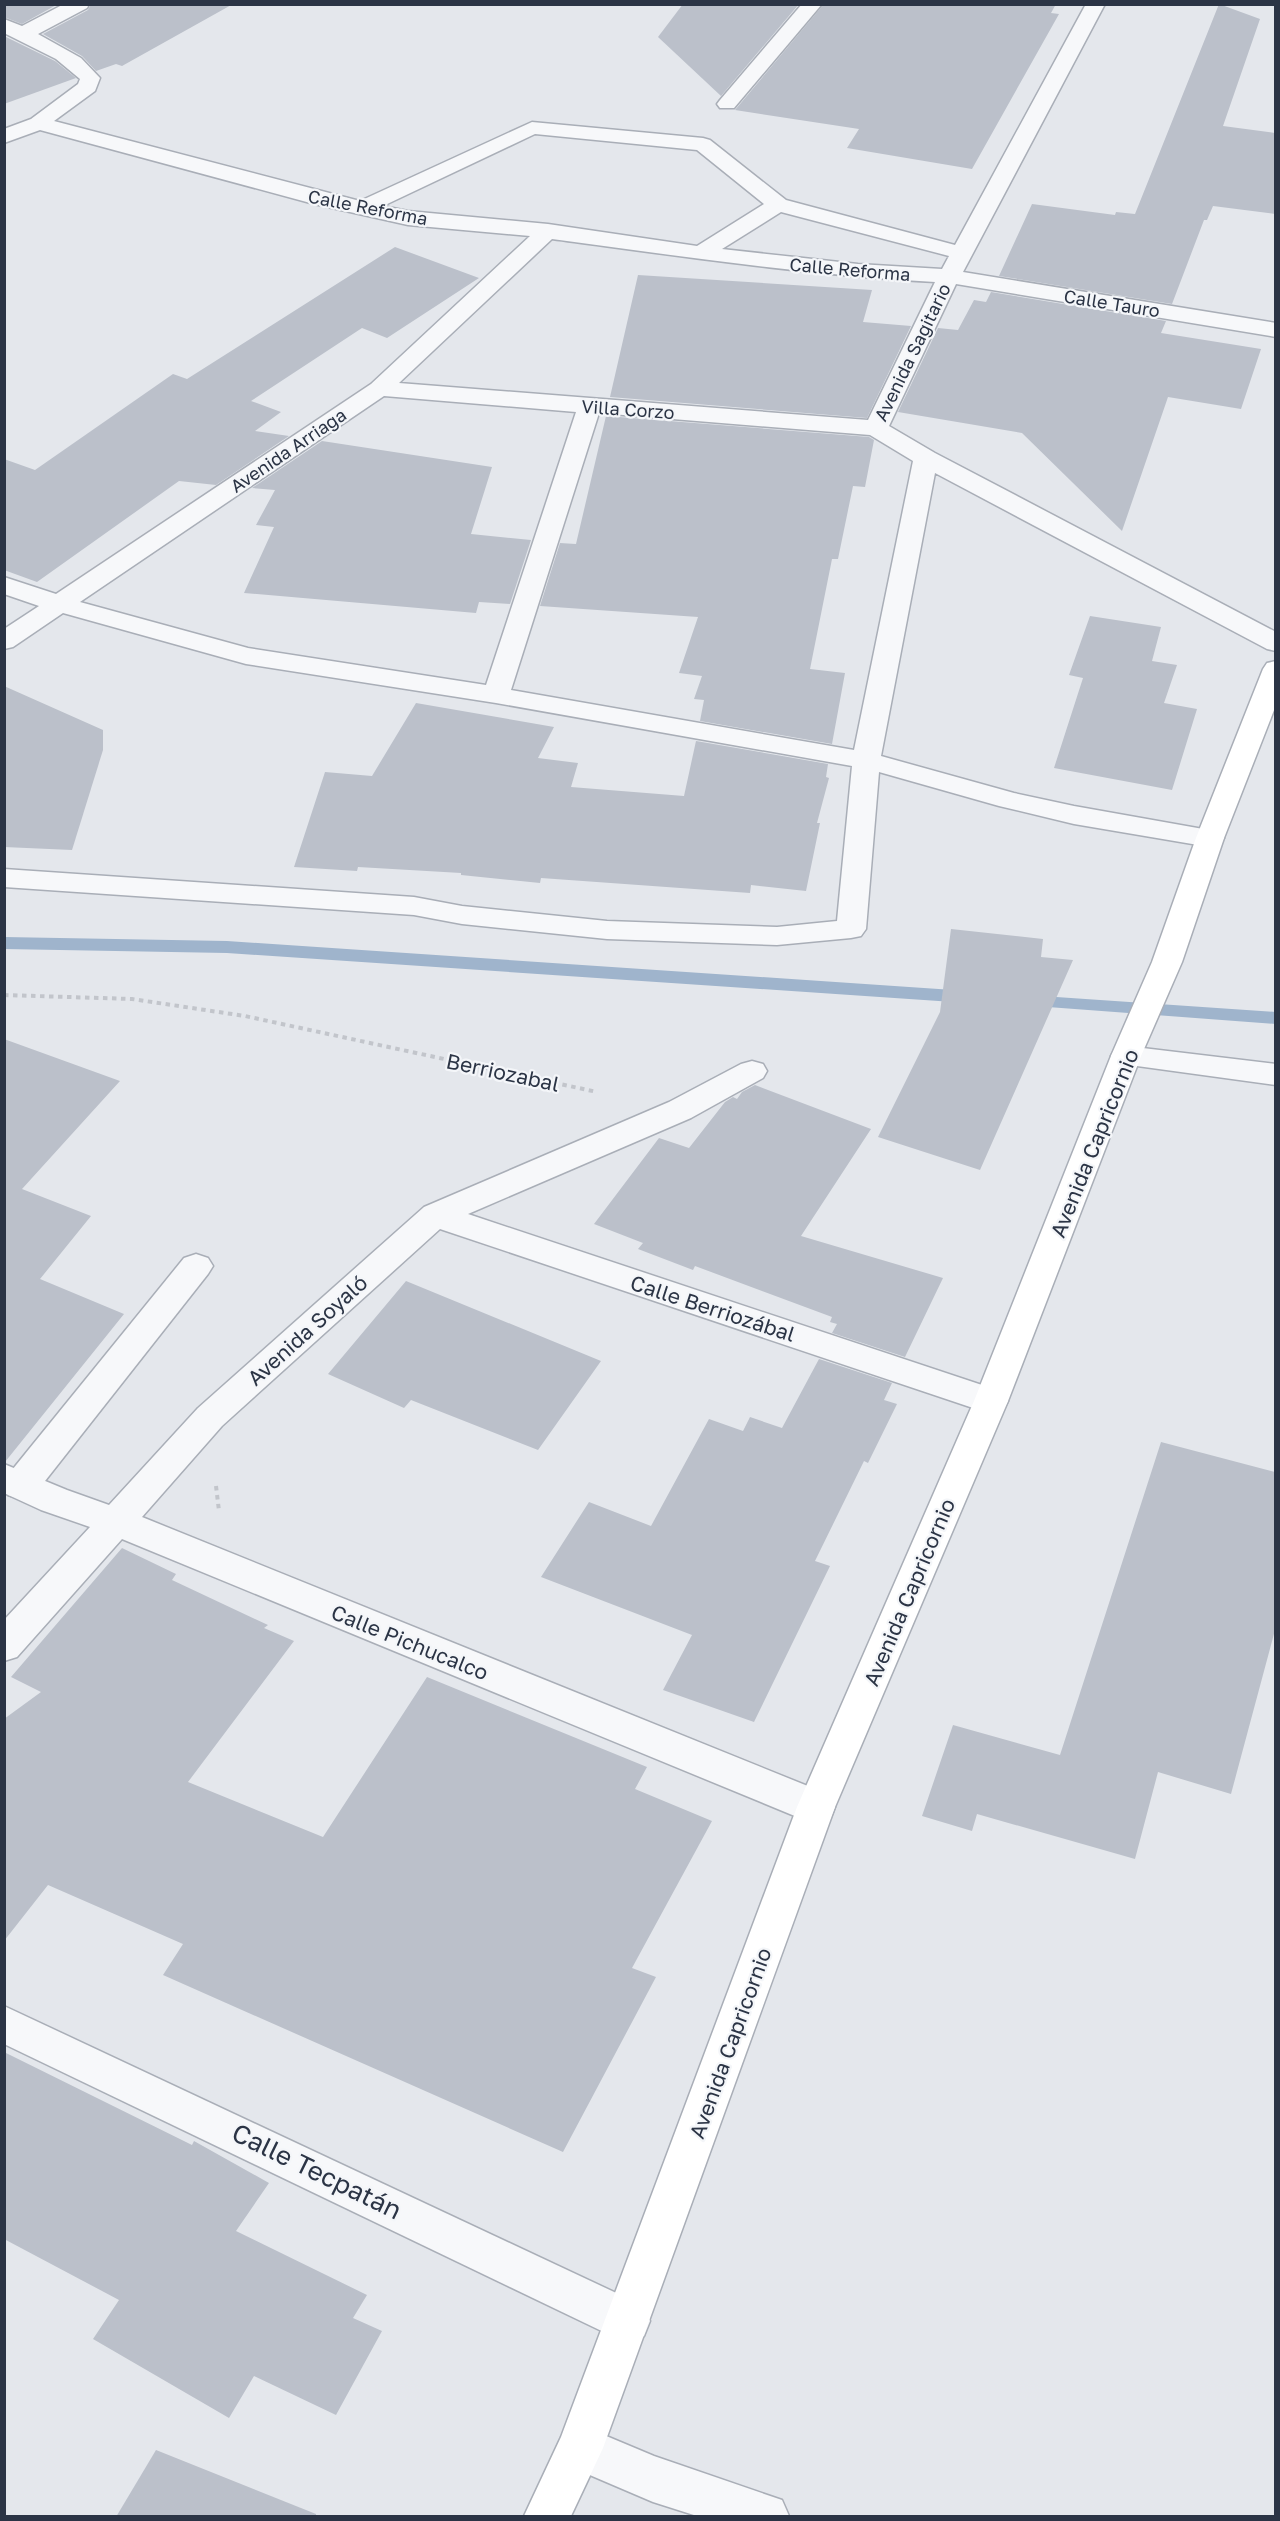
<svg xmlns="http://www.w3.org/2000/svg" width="1280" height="2521" viewBox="0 0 1280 2521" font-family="'Golos Text',sans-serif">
  <rect width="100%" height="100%" fill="#e4e7ec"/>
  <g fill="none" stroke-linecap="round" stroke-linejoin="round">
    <g fill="#9fb4cc" fill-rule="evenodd">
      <path d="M4,937L227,941L968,991L974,993L977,997L974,1001L968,1003L227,953L4,949Z"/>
      <path d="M1027,995L1276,1012V1024L1021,1005L1018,1001L1021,997Z"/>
    </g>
  </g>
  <g fill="#bbc0ca">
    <path d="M4,4H58L22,24L4,17Z"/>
    <path d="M91,4H233L122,66L116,64L96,71L82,56L43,34L88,10Z"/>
    <path d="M683,4H799L721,96L658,37Z"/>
    <path d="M824,4H1056L1051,13L1059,14L972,169L847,148L859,129L735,110Z"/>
    <path d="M1219,4L1260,19L1223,126L1275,133V214L1213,206L1207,220H1204L1172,304L999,276L1032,204L1115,215L1116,212L1135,214Z"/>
    <path d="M4,36L55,61L76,78L4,104Z"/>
    <path d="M395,247L479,278L387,338L362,328L251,401L281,412L255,431L289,436L216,485L179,481L37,582L4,570V459L35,470L173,374L187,379Z"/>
    <path d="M638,275L872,290L863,322L911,326L867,418L610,397Z"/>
    <path d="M991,292L1166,321L1161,333L1261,349L1241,409L1168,397L1122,531L1022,433L898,412L938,328L958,330L974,300L986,302Z"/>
    <path d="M606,416L869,437L874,440L865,487L853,486L838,559H832L810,669L845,673L832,744L700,721L704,700L694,699L702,676L679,673L698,617L540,606L560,543L576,544Z"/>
    <path d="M322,441L492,467L471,534L531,540L510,604L479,602L476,613L244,593L274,527L256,525L275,490L252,488Z"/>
    <path d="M1090,616L1161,627L1152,661L1177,665L1164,703L1197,709L1172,790L1054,768L1083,678L1069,675Z"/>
    <path d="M4,686L103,730V750L72,850L4,847Z"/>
    <path d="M416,703L554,727L538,758L578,763L571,787L684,796L696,741L828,764L826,777L829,778L817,823H820L806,891L751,885L750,893L541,878L540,883L461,875V873L358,867L357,871L294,867L325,772L372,776Z"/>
    <path d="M951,929L1043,939L1041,957L1073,960L980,1170L878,1137L940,1012Z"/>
    <path d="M4,1039L120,1081L22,1189L91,1216L40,1279L124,1314L5,1462Z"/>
    <path d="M755,1085L871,1129L801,1236L943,1278L905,1357L832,1333L837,1324L830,1322L832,1317L695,1266L693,1270L638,1249L643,1243L594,1224L659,1138L689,1148L725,1102L733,1097L737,1099L742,1092Z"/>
    <path d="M406,1281L601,1361L538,1450L411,1400L404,1408L328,1374Z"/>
    <path d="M819,1359L892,1383L884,1400L897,1404L868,1463L864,1461L815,1561L830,1566L754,1722L663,1690L692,1635L541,1577L589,1502L651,1526L709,1419L743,1431L750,1417L782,1428Z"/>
    <path d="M1161,1442L1275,1472V1630L1231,1794L1158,1772L1135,1859L977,1814L972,1831L922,1816L953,1725L1060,1755Z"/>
    <path d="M122,1548L176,1574L172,1580L268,1625L264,1628L294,1641L188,1782L323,1837L427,1677L647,1767L635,1789L712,1821L632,1968L656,1977L563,2152L163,1975L183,1944L48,1885L4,1941V1719L41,1692L11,1677Z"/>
    <path d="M4,2052L192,2145L194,2141L269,2183L236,2231L367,2295L353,2318L382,2331L336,2415L254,2376L229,2418L93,2339L119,2300L4,2239Z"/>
    <path d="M156,2450L316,2514V2517H116Z"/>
  </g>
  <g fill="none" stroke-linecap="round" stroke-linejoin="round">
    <defs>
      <g id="lane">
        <path d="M196,1254L208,1258L213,1266L208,1274L34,1495L21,1499L8,1495L4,1483L8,1475L184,1258Z"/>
        <path d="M580,2425L654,2456L782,2500L789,2516H697L653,2502L564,2464L557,2448L564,2432Z"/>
      </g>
      <g id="street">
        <path d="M64,4H89L87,8L38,34L81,58L100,78L95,91L54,121L360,201L532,122L703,138L710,140L786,200L955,245L1086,4H1105L963,272L1276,323V337L956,284L889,426L935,453L1276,632V651L1267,649L935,473L881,756L1014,793L1074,806L1220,832L1224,838L1220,844L1210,847L1074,824L999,806L879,772L866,929L861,936L851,938L777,945L607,939L462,924L414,915L4,887V869L414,897L462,906L607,921L777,927L837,921L852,766L496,703L246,664L63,613L13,647L4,649V629L39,606L4,594V577L56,594L371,384L530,236L408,225L314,204L40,130L4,143V129L31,119L78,84L80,79L56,59L4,33V19L22,26ZM535,134L697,150L764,204L697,246L548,224L408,211L383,206ZM781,212L949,256L942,269L858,264L722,249ZM552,239C679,256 806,275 935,282L868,420L399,383ZM384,396L576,412L486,685L248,648L80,602ZM599,413L870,435L913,461L854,750L511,690Z"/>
        <path d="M802,4H822L734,108H720L717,104L720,100Z"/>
        <path d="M1126,1046L1276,1064V1085L1115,1063L1111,1056L1115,1049Z"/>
        <path d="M752,1061L763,1064L767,1071L763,1078L691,1118L468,1214L1003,1392L1008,1401L1003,1410L991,1414L979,1410L440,1229L222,1426L142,1517L830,1795L835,1807L830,1819L816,1824L802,1819L122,1539L17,1657L4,1661V1620L90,1527L41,1510L4,1493V1464L67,1490L109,1505L198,1408L424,1207L669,1102L741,1064Z"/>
        <path d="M4,2006L644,2306L650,2321L644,2336L628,2343L612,2336L4,2044Z"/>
      </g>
      <path id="secondary" d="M1276,661V705L1224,838L1182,962L1141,1056L1008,1401L835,1807L603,2448L571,2516H524L561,2437L797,1807L974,1401L1111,1056L1152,962L1196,838L1263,669L1267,663Z"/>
    </defs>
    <use href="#lane" stroke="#a9aeb7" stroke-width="3"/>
    <use href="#street" stroke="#a9aeb7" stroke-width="3"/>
    <use href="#secondary" stroke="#a9aeb7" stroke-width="3"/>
    <g stroke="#c2c5cb" stroke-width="4" stroke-dasharray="4.5 4.5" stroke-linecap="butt">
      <path d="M4,995L132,999L245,1016L597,1092"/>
      <path d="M216,1486L219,1511"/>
    </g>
    <use href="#lane" fill="#f7f8fa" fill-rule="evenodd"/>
    <use href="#street" fill="#f7f8fa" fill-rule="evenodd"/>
    <use href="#secondary" fill="#fff" fill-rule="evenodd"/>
  </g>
  <g text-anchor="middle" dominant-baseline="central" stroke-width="4.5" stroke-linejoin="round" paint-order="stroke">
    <g font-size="18" fill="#2b3445" stroke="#f4f6f9">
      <text transform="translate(368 207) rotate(11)">Calle Reforma</text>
      <text transform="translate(850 269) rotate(5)">Calle Reforma</text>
      <text transform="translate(1112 303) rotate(9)">Calle Tauro</text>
      <text transform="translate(912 352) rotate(-64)">Avenida Sagitario</text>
      <text transform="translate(628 409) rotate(4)">Villa Corzo</text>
      <text transform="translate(288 450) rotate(-34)">Avenida Arriaga</text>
    </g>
    <g font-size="21" fill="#2b3445" stroke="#f4f6f9">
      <text transform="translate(503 1072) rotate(12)">Berriozabal</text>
      <text transform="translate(1094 1143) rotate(-68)">Avenida Capricornio</text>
      <text transform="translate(713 1308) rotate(18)">Calle Berriozábal</text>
      <text transform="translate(307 1330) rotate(-42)">Avenida Soyaló</text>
      <text transform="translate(909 1592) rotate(-67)">Avenida Capricornio</text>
      <text transform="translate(410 1642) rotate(22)">Calle Pichucalco</text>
      <text transform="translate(730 2043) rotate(-70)">Avenida Capricornio</text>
    </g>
    <g font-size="26" fill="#2b3445" stroke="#f4f6f9">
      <text transform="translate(317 2171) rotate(26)">Calle Tecpatán</text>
    </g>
  </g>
  <rect width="1280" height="2521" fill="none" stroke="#2b3445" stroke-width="12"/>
</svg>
